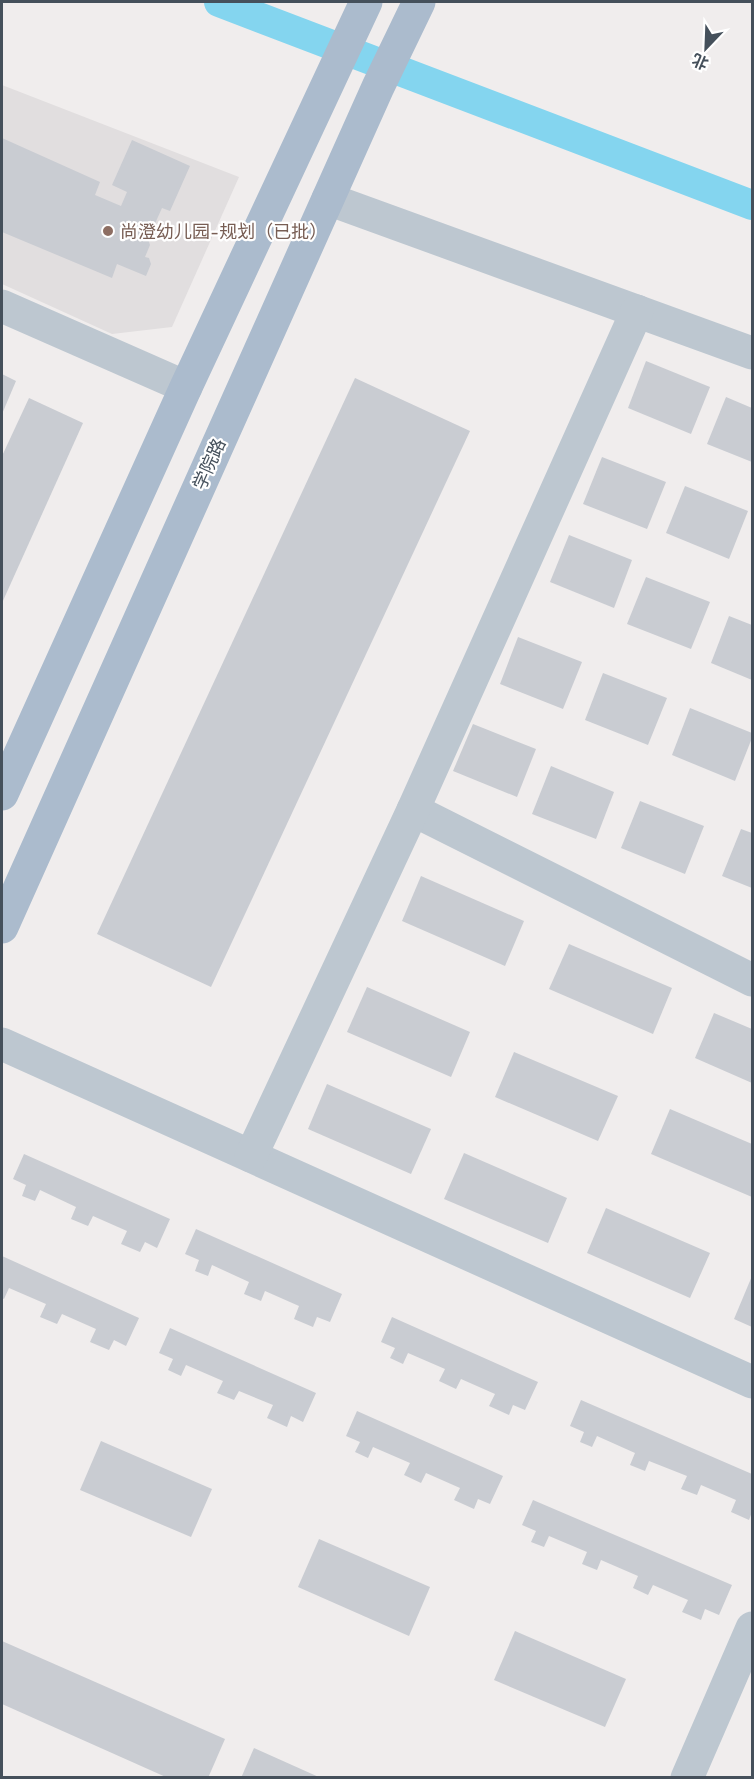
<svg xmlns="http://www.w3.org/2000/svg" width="754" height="1779" viewBox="0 0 754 1779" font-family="'Work Sans','Noto Sans SC',sans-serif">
  <rect width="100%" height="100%" fill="#f0eded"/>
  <path fill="#e1dedf" d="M2,85L239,177L172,327L112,334L2,284Z"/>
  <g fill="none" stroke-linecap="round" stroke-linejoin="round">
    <path stroke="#84d5ef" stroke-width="30" d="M219,2L752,205"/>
  </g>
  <g fill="#c9ccd2">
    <path d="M2,138L100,182L95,195L121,206L127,192L112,185L132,140L190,166L170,211L162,208L148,239L150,245L145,257L149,258L151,264L146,276L117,264L112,278L2,232Z"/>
    <path d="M646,361L710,387L691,434L628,408Z"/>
    <path d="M2,374L16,381L2,414Z"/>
    <path d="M355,378L470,431L211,987L97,934Z"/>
    <path d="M726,397L752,408V462L707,444Z"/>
    <path d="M29,398L83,423L2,603V456Z"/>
    <path d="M602,457L666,482L647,529L583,504Z"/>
    <path d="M685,486L748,511L729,559L666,533Z"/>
    <path d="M569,535L632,560L614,608L550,582Z"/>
    <path d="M646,577L710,602L691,649L627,624Z"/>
    <path d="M729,616L752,625V680L711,663Z"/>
    <path d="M518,637L582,662L563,709L500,684Z"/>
    <path d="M603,673L667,698L648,745L585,720Z"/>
    <path d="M690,708L752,733V738L735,781L672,755Z"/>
    <path d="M473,724L536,749L517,797L453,771Z"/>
    <path d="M551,766L614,792L596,839L532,814Z"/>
    <path d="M640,801L704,826L685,874L621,848Z"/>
    <path d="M741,829L752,833V888L722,876Z"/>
    <path d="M421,876L524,921L505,966L402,921Z"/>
    <path d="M569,944L672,988L653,1034L549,989Z"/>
    <path d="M367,987L470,1032L451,1077L347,1032Z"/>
    <path d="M714,1013L752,1029V1083L695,1058Z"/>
    <path d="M514,1052L618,1096L598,1141L495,1097Z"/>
    <path d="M327,1084L431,1129L411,1174L308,1129Z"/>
    <path d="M670,1109L752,1144V1197L651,1154Z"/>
    <path d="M464,1153L567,1198L548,1243L444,1199Z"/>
    <path d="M24,1154L170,1219L157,1248L145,1242L140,1252L121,1244L127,1231L93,1216L88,1226L71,1219L76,1207L40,1190L35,1201L22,1196L26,1185L13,1179Z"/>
    <path d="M606,1208L710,1253L690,1298L587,1253Z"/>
    <path d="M196,1229L342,1294L330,1322L317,1317L313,1327L294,1319L299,1306L265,1291L261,1301L244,1294L249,1282L212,1265L208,1276L195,1271L199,1260L185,1254Z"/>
    <path d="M2,1256L139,1318L126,1346L114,1340L109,1350L90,1342L96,1329L62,1314L57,1324L40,1317L46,1304L9,1288L4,1299L2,1298Z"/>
    <path d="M752,1276V1327L734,1319Z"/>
    <path d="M392,1317L538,1382L525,1410L513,1405L509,1415L489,1406L495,1394L461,1379L456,1389L439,1381L445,1369L408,1353L403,1364L390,1358L395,1348L381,1342Z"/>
    <path d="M170,1328L316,1393L303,1422L291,1416L287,1427L267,1418L273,1405L239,1391L234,1400L217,1393L223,1381L186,1365L181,1376L168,1370L173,1359L159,1353Z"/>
    <path d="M581,1400L752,1474V1512L749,1520L731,1512L736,1500L701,1485L697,1495L681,1489L687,1476L649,1461L645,1471L630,1465L635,1453L597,1436L592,1447L580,1442L584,1432L570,1426Z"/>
    <path d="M357,1411L503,1476L490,1504L478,1499L474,1509L454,1500L460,1488L426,1473L421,1483L404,1475L410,1463L373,1447L368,1458L355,1452L360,1442L346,1436Z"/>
    <path d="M101,1441L212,1489L191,1537L80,1490Z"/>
    <path d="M533,1500L732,1585L719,1615L705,1609L701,1620L682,1612L688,1600L653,1585L648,1595L633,1588L638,1576L601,1560L597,1570L582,1564L587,1552L549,1536L544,1547L531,1542L536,1531L522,1525Z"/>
    <path d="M319,1539L430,1587L409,1636L298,1587Z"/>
    <path d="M515,1631L626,1679L605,1727L494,1680Z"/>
    <path d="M2,1641L225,1739L208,1778H168L2,1704Z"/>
    <path d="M254,1748L321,1778H241Z"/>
  </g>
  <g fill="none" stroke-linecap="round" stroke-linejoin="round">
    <g stroke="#bdc7d0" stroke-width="33">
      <path d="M328,199L752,353"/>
      <path d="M2,306L186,387"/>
      <path d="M413,810L752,980"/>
      <path d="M2,1044L752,1382"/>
      <path d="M251,1156L413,810L637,311"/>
      <path d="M687,1778L752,1628"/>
    </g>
    <g stroke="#abbbcd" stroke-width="33">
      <path d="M2,794L186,387L366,2"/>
      <path d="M2,927L378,87L419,2"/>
    </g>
  </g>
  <circle fill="#8d6e63" stroke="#fff" stroke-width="2" cx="108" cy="231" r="6"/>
  <g text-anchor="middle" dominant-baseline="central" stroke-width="4.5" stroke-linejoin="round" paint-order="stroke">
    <g font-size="18" fill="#785e54" stroke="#fff" text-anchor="start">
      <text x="120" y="231">尚澄幼儿园-规划（已批）</text>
    </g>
    <g font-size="18" fill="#45505b" stroke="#fff">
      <text transform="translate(209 464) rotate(-66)">学院路</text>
    </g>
  </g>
  <rect width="754" height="1779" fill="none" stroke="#45505b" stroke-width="6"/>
  <g transform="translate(706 48) rotate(203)" stroke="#ffffff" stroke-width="4.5" paint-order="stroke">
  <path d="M0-4.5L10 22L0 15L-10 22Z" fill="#45505b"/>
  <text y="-9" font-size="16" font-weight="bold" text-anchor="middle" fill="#45505b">北</text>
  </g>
</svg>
